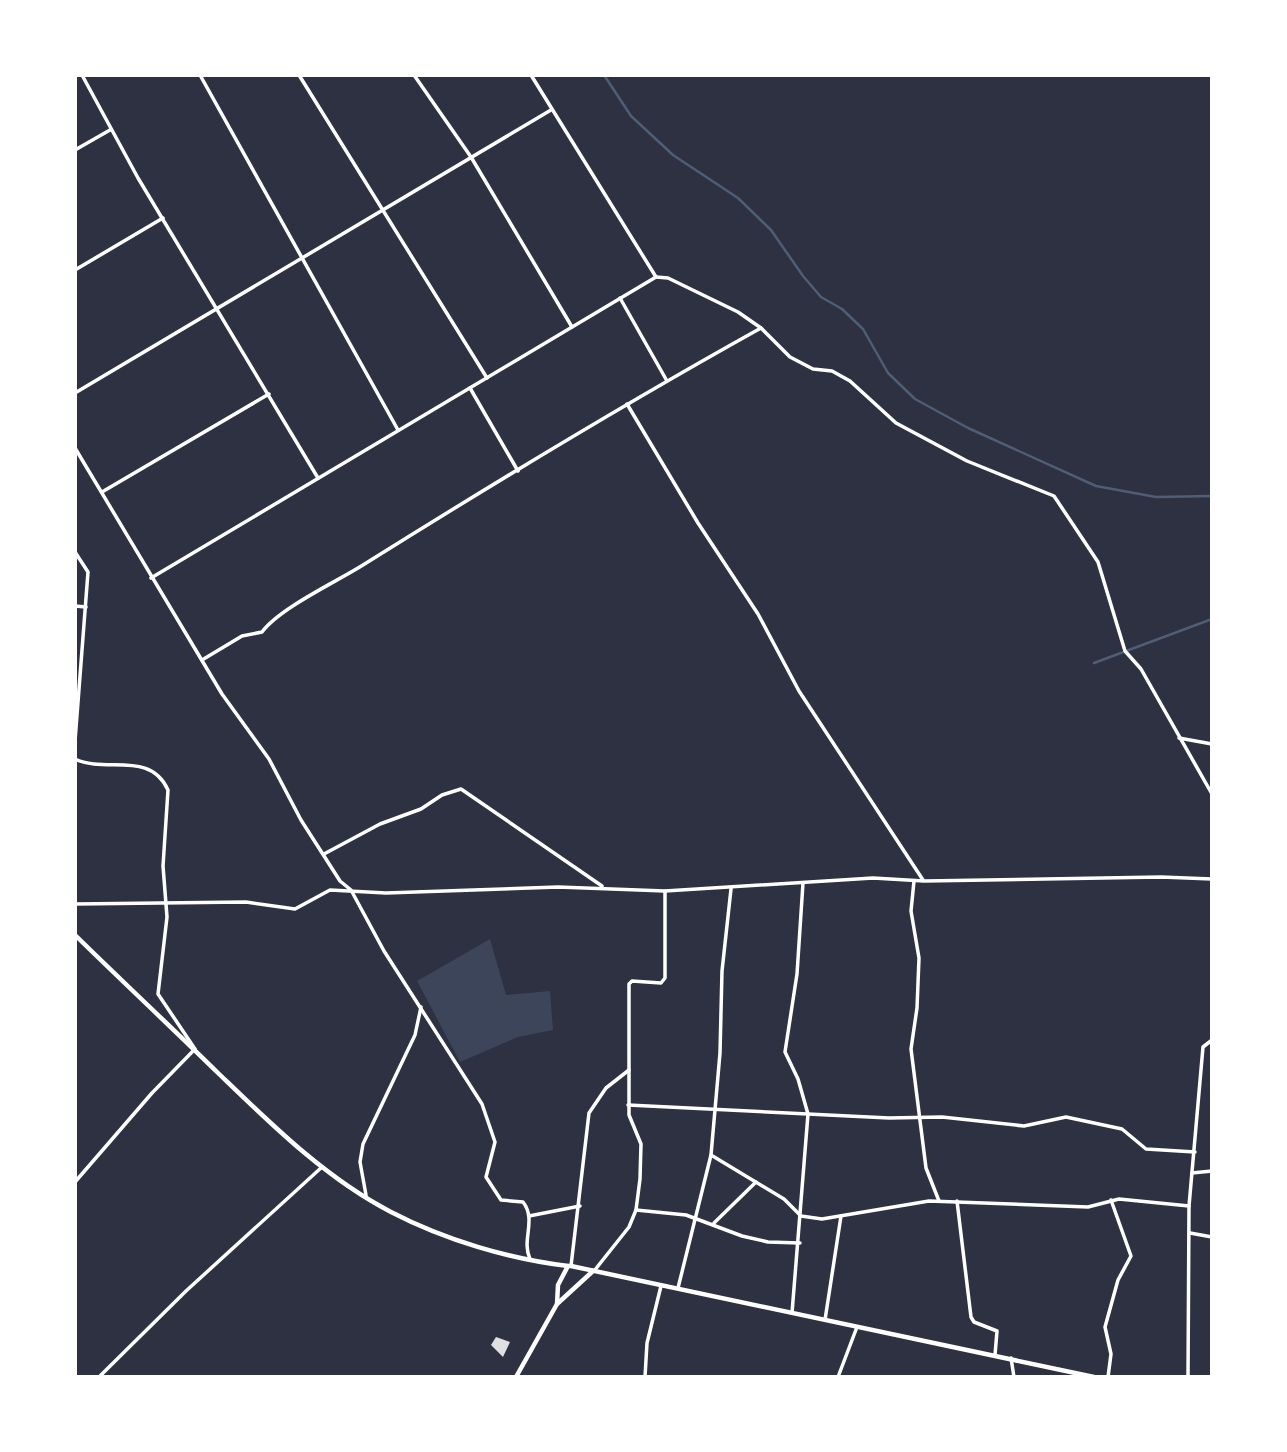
<svg xmlns="http://www.w3.org/2000/svg" width="1287" height="1452" viewBox="0 0 1287 1452" font-family="'Roboto Condensed',sans-serif">
  <rect width="100%" height="100%" fill="#2d3142"/>
  <path fill="#3c4559" d="M490,939L506,995L550,991L553,1030L518,1037L460,1062L417,981Z"/>
  <g fill="none" stroke-linecap="round" stroke-linejoin="round">
    <g stroke="#4f5d75" stroke-width="2.5">
      <path d="M604,75L631,116L673,155L738,198L771,230L803,276L821,297L842,309L863,329L888,373L915,399L968,428L1096,486L1156,497L1212,496"/>
      <path d="M1094,663L1212,619"/>
    </g>
  </g>
  <path fill="#e0e0e3" d="M496,1337L510,1342L503,1357L491,1345Z"/>
  <g fill="none" stroke-linecap="round" stroke-linejoin="round">
    <g stroke="#fff" stroke-width="3.5">
      <path d="M82,75L138,178L318,478"/>
      <path d="M200,75L398,430"/>
      <path d="M299,75L487,378"/>
      <path d="M414,75L471,157L572,327"/>
      <path d="M75,150L110,130"/>
      <path d="M75,270L163,218"/>
      <path d="M656,277L668,278L738,312L761,328L790,357L813,369L832,371L850,381L896,423L967,461L1054,496L1098,562L1125,651L1141,669L1212,794"/>
      <path d="M620,298L667,381"/>
      <path d="M470,388L518,471"/>
      <path d="M75,393L551,110"/>
      <path d="M627,404L698,523L758,614L799,691L923,880"/>
      <path d="M75,448L222,694L269,759L301,820L340,881L351,890L384,951L482,1104L495,1142L486,1177L501,1200L523,1202C537,1220 521,1240 530,1259"/>
      <path d="M102,492L269,394"/>
      <path d="M75,552L88,572L75,741"/>
      <path d="M151,578L656,277L531,75"/>
      <path d="M75,606L86,607"/>
      <path d="M202,660L242,636L262,632C280,608 336,582 363,565C494,483 626,403 761,328"/>
      <path d="M1179,738L1212,744"/>
      <path d="M75,759C106,774 150,750 168,790L163,866L167,917L158,994L195,1049L152,1093L75,1182"/>
      <path d="M324,854L380,824L421,809L442,795L461,789L602,886"/>
      <path d="M914,881L911,911L919,958L917,1008L911,1049L926,1168L939,1201"/>
      <path d="M75,904L246,902L295,909L330,890L386,893L558,887L665,891L873,878L924,881L1161,877L1212,879"/>
      <path d="M628,1105L889,1118L942,1117L1024,1126L1066,1117L1122,1129L1146,1149L1195,1152"/>
      <path d="M711,1155L784,1199L801,1216L822,1219L929,1201L1088,1207L1119,1199L1189,1206"/>
      <path d="M1192,1173L1212,1171"/>
      <path d="M366,1195L360,1162L363,1144L415,1035L421,1007"/>
      <path d="M957,1201L971,1317L974,1322L997,1331L995,1355"/>
      <path d="M636,1210L686,1215L742,1236L768,1242L800,1243"/>
      <path d="M529,1216L580,1206"/>
      <path d="M714,1223L756,1182"/>
      <path d="M1190,1233L1212,1237"/>
      <path d="M571,1266L589,1113L606,1088L629,1070"/>
      <path d="M594,1271L629,1227L636,1210L640,1179L641,1144L629,1115V984L632,981L661,983L665,978V891"/>
      <path d="M678,1288L711,1155L720,1053L722,971L731,889"/>
      <path d="M792,1313L808,1114L798,1079L785,1052L797,974L803,883"/>
      <path d="M825,1320L841,1216"/>
      <path d="M1011,1358L1014,1377"/>
      <path d="M99,1377L186,1291L322,1167"/>
      <path d="M645,1377L647,1343L661,1286"/>
      <path d="M838,1377L857,1327"/>
      <path d="M1108,1377L1111,1354L1105,1327L1118,1280L1131,1256L1111,1200"/>
      <path d="M1188,1377L1189,1206L1203,1047L1212,1040"/>
    </g>
    <path stroke="#fff" stroke-width="4.5" d="M75,935C122,981 170,1026 217,1072C270,1123 325,1178 391,1212C445,1240 509,1259 568,1266"/>
    <g stroke="#fff" stroke-width="4.5">
      <path d="M557,1304L558,1285L568,1266H571L1094,1377"/>
      <path d="M516,1377L557,1304L593,1271"/>
    </g>
  </g>
  <rect width="1287" height="1452" fill="none" stroke="#ffffff" stroke-width="154"/>
</svg>
